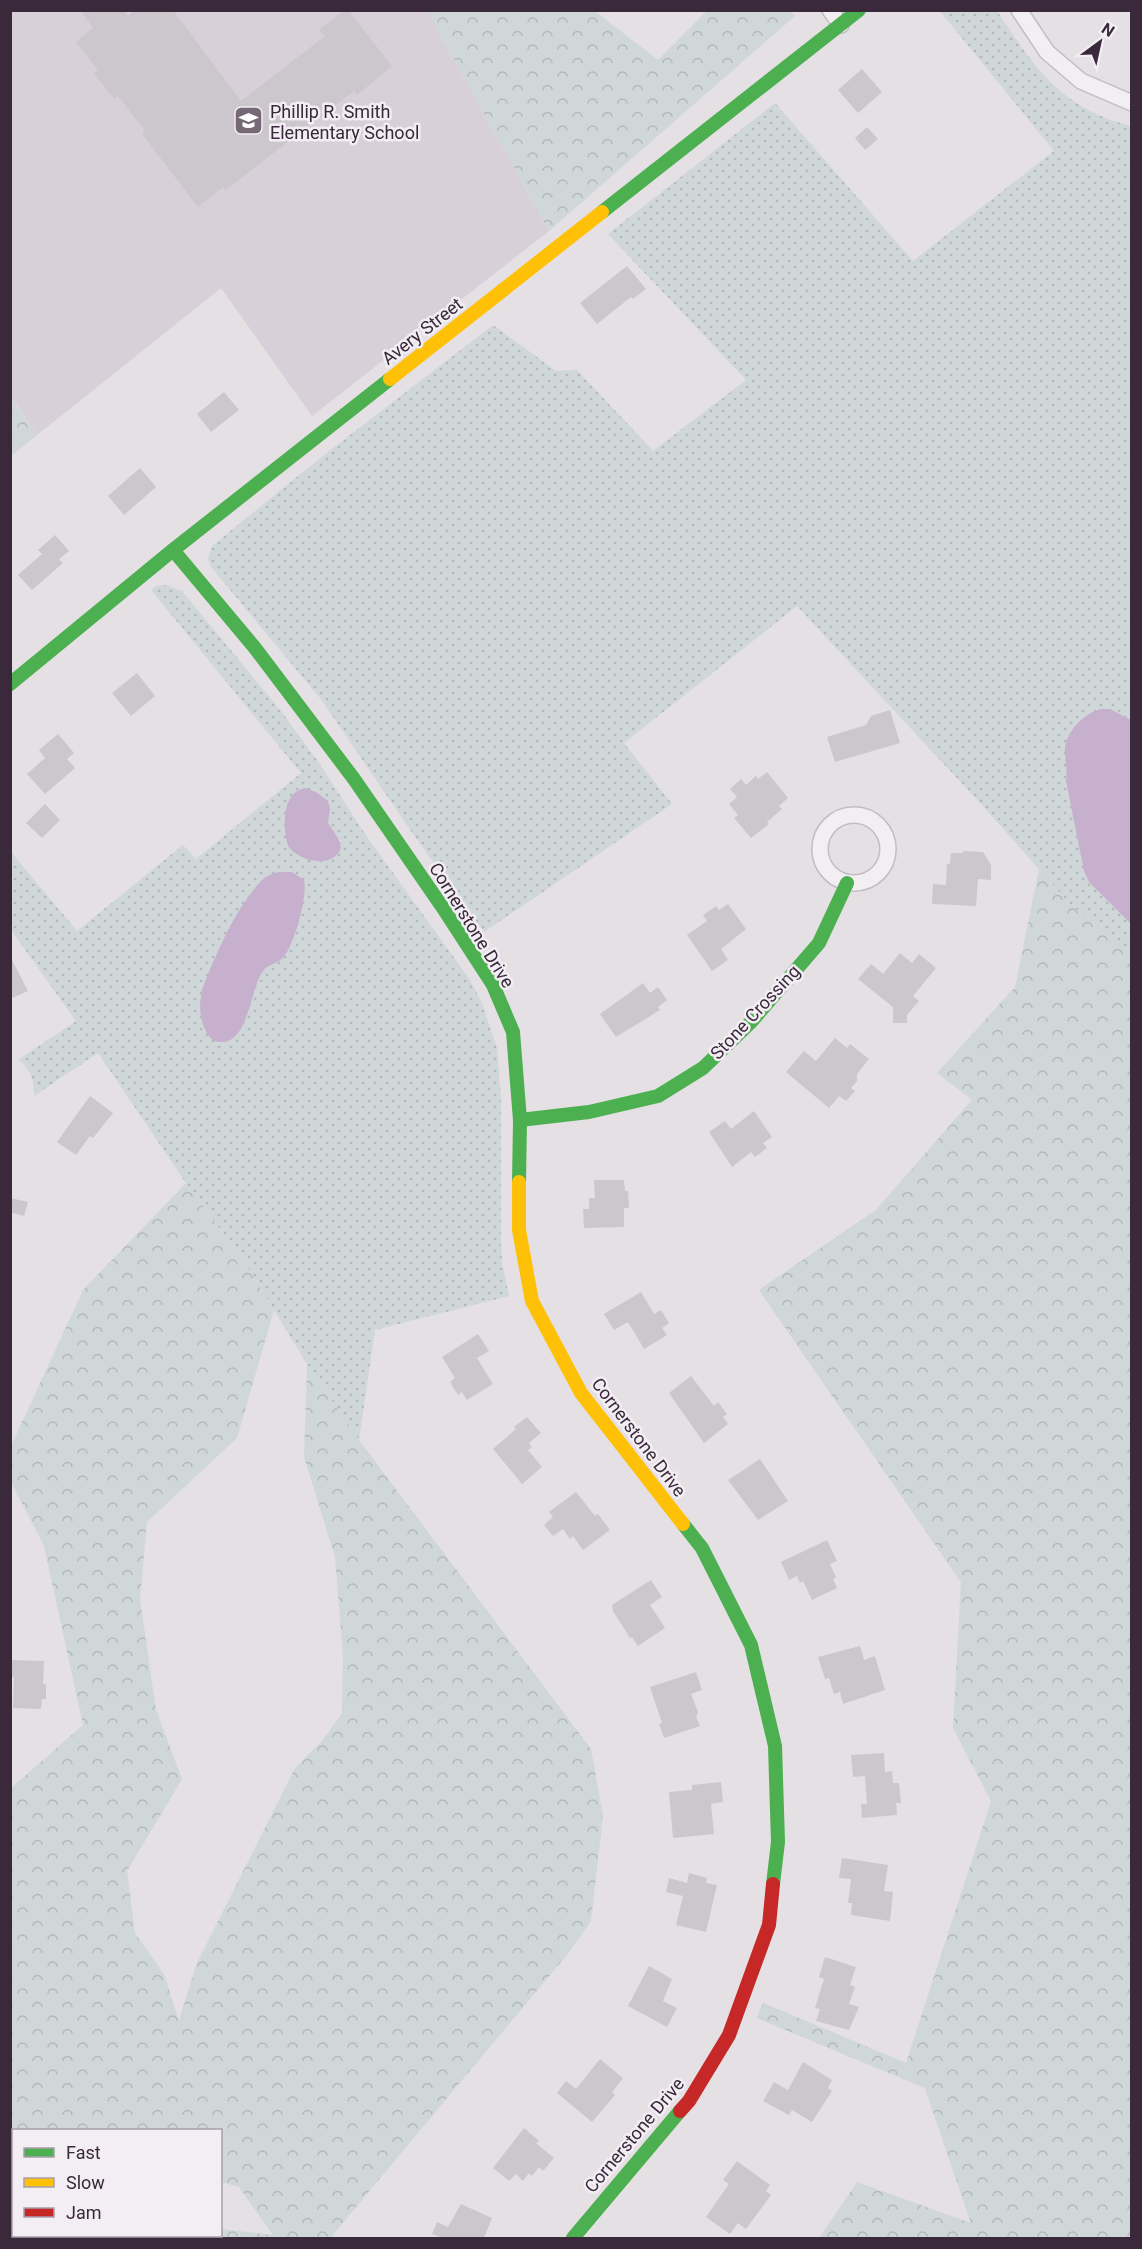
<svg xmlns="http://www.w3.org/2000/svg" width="1142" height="2249" viewBox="0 0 1142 2249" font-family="Roboto,sans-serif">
  <defs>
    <pattern id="green-dots" width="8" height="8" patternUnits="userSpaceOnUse" patternTransform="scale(1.5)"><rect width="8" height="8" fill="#d0d7d8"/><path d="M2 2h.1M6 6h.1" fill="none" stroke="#b3b9ba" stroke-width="1.8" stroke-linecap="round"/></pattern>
    <pattern id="forest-crowns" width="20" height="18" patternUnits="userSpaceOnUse" patternTransform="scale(1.5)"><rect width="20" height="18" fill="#d0d7d8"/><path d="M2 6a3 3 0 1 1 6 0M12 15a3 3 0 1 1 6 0" fill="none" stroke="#b3b9ba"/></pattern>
  </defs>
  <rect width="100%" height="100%" fill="#e4e0e4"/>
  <path fill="#d7d0d8" d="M10,11H427L549,231L312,416L221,288L37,435L11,397Z"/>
  <g fill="url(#green-dots)">
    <path d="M940,11H997C1035,68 1060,108 1131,126V2238H976L925,2088L757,2018L763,2003L1034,2118L961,1582L759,1290L876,1210L1075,982L1070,904L982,805L797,606L624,743L672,804L484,932L413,834L320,698L211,567L208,558L212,546L324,455L493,325L556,371L577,370L653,451L746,380L608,234L775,103L913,261L1054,151Z"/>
    <path d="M166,585L182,591L280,710L317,760L365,834L470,980L482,1003L497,1048L501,1098V1241L502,1263L509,1296L375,1330L359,1440L307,1364L249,1269L186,1183L98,1053L34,1096C35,1082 30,1067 18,1060L76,1021L11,930L10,851L77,931L183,845L196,859L301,773L151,590L157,586Z"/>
  </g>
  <g fill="url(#forest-crowns)">
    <path d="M427,11H595L658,60L707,11H791L795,16L549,231Z"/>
    <path d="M10,397L37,435L11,456H10Z"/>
    <path d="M1039,869L1070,904L1131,951V2238H819L857,2182L971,2223L925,2088L757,2018L763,2003L906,2063L991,1801L953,1728L961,1582L759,1290L876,1210L972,1100L937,1073L1015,987Z"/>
    <path d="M186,1183L249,1269L274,1310L237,1438L147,1522L140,1599L156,1710L182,1779L127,1871L135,1933L164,1974L179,2021L196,1965L295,1768L321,1742L342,1713L343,1656L335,1557L304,1457L307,1364L359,1440L591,1749L603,1816L591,1921L571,1950L331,2237L333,2238H88L86,2236H220L221,2229L273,2235L239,2187L221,2182L220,2130H14L13,2134L11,2130V1788L83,1725L44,1546L11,1482V1446L83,1290Z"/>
  </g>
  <g fill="#c7b0cd">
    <path d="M1101,709H1110L1131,720V924L1089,882L1084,871L1066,781C1068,770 1064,758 1065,747C1068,730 1084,713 1101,709Z"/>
    <path d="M305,788L316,792L328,801L330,809L328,823L338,838L341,848C333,870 298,861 288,846C283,827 281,793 305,788Z"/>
    <path d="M278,872H292L304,880C308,896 294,946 283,958C278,962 272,964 267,967C249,979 252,1045 219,1042C212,1041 209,1037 206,1031C200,1021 199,1007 201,996C201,989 206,981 208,974C221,943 238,905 262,880C266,876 272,874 278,872Z"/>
  </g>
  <g fill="#ccc7cc">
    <path d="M80,10H123L128,16L135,10H173L241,101L325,36L319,30L344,10H348L392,66L357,95L354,91L236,182L225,190L223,187L198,207L142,134L145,131L118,96L114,99L94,73L98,70L76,42L93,28Z"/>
    <path d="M862,69L882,92L858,113L838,90Z"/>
    <path d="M867,127L878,139L865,150L855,138Z"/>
    <path d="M627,266L646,289L633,299L631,297L597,324L580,303Z"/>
    <path d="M224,392L239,410L211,432L197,414Z"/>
    <path d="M140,468L156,487L124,515L108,496Z"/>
    <path d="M55,535L69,551L59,559L63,563L32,590L18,575L42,554L38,550Z"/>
    <path d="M137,673L155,696L131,716L112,693Z"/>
    <path d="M890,710L900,743L835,762L827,737L866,725L871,716Z"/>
    <path d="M58,734L74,753L67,759L75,768L45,794L27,774L45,758L39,750Z"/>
    <path d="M767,772L788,798L779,806L782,809L767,822L769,824L751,838L734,818L738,815L729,804L737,797L730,789L741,779L746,785L756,776L758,779Z"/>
    <path d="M45,804L60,820L42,838L26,823Z"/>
    <path d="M963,851L983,852L991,865V880L978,879L976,906L932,904L933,884L946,885L947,864H950L951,853H963Z"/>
    <path d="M728,904L746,929L721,949L728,960L712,971L687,935L707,921L703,915L716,906L719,910Z"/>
    <path d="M900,953L912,963L919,954L936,968L913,996L919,1001L907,1015V1023H893V1007L858,979L871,964L883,974Z"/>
    <path d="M10,956L28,991L10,999Z"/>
    <path d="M643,983L650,993L658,987L667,1000L658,1007L660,1010L616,1037L600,1014Z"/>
    <path d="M835,1038L847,1048L850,1044L869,1059L857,1074V1081L851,1088L855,1091L846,1101L839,1096L829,1108L786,1072L804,1051L816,1061Z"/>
    <path d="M90,1096L113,1113L93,1138L90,1136L76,1155L57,1142Z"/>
    <path d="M754,1111L772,1137L763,1143L767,1148L755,1157L751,1152L732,1167L709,1132L725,1121L731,1129Z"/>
    <path d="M594,1180H624L625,1191H628L629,1208H624V1227L584,1228L583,1209H589V1198H595Z"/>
    <path d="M10,1198L28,1202L24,1216L10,1212Z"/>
    <path d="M641,1292L654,1314L661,1310L669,1323L662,1328L667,1335L644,1349L628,1322L614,1330L604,1314Z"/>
    <path d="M478,1334L489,1351L477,1358L493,1384L467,1400L462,1392L458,1395L450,1382L455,1378L442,1357Z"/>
    <path d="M691,1376L714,1406L718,1402L727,1414L723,1417L728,1424L704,1443L669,1393Z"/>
    <path d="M527,1417L541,1433L529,1443L532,1447L528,1450L542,1467L522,1484L493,1449L516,1429L514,1427Z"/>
    <path d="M760,1459L788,1501L758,1520L728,1480Z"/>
    <path d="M576,1492L595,1516L598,1514L610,1530L583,1550L573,1536L570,1539L563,1529L553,1536L544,1525L553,1517L549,1512Z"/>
    <path d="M827,1540L837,1561L830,1564L836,1577L833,1579L837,1588L812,1600L803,1581L800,1583L797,1576L789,1580L781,1562Z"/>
    <path d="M651,1580L662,1597L650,1605L665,1628L638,1646L632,1637L630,1638L613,1611L612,1605Z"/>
    <path d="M860,1646L864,1660L875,1656L885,1690L843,1704L840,1692L834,1694L829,1678L825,1679L818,1657Z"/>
    <path d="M10,1660L44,1661L43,1684H46V1699H42L41,1709L13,1708L14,1677H10Z"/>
    <path d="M696,1672L702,1690L691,1694L698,1712L696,1717L700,1726L664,1738L659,1724L662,1723L650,1687Z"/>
    <path d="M884,1753L885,1772L892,1771L893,1783H899L901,1803H896L897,1815L862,1818L861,1804H867L865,1776L853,1777L851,1755Z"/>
    <path d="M721,1782L723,1802L711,1804L714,1834L673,1838L669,1792L692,1790V1785Z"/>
    <path d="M842,1858L888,1865L884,1891L893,1892L890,1921L851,1915L852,1903H848L851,1879L839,1878Z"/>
    <path d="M689,1873L707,1878L706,1883L717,1885L706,1932L676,1925L683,1896L666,1892L669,1878L687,1883Z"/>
    <path d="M825,1957L856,1967L850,1985L855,1987L849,2004L859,2007L849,2030L816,2021L820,2009L815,2008L824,1979L819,1977Z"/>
    <path d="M649,1966L672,1979L663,2001L677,2008L667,2027L628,2006Z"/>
    <path d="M600,2059L623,2078L612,2092L615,2095L592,2122L557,2093L566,2081L576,2089Z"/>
    <path d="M803,2062L832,2080L828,2088L832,2091L812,2122L792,2110L789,2115L763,2101L774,2082L788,2090Z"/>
    <path d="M524,2128L539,2141L536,2143L554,2158L543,2171L539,2167L532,2176L529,2173L523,2181L516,2174L509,2181L493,2168Z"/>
    <path d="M737,2161L770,2185L766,2191L771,2195L746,2229L738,2223L730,2234L706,2217L729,2184L723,2180Z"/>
    <path d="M461,2204L492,2218L484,2238H442L432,2234L437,2222L448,2227Z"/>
  </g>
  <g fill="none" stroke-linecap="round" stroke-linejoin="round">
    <defs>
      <g id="street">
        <path d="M830,10L841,25"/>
        <path d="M1019,10L1047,52L1081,81L1132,103"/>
        <circle cx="854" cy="849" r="34"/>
      </g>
    </defs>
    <use href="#street" stroke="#c1bdc1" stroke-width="18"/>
    <use href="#street" stroke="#f1eff1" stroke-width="15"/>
    <g stroke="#4caf50" stroke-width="14">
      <path d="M602,212L859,10"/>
      <path d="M173,550L255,648L354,779L443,908L493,985L513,1032L520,1120L519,1182"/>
      <path d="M10,684L173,550L390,379"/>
      <path d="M520,1120L589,1112L658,1096L703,1068L751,1022L819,943L847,883"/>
      <path d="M683,1524L702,1548L751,1645L775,1746L778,1842L773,1884"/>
      <path d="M573,2238L680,2111"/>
    </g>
    <g stroke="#ffc107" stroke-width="14">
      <path d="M390,379L602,212"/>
      <path d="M519,1182V1230L532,1301L581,1393L683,1524"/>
    </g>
    <path stroke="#c62828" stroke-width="14" d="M680,2111L689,2101L729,2035L769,1925L773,1884"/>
  </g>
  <defs>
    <symbol id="school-square" viewBox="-11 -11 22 22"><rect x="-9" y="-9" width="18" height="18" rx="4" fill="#756976" stroke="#f3edf4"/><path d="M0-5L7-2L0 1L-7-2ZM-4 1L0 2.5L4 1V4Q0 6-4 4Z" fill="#fff"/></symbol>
  </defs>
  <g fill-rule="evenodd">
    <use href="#school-square" x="232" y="104" width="33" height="33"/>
  </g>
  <g text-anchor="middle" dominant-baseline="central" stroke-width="5" stroke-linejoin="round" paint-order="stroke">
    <g font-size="18" fill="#39293b" stroke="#f3edf4" text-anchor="start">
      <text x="270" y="111">Phillip R. Smith<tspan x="270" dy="21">Elementary School</tspan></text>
    </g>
    <g font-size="18" fill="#39293b" stroke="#f3edf4">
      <text transform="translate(422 331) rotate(-38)">Avery Street</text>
      <text transform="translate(472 925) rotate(58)">Cornerstone Drive</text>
      <text transform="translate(755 1012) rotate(-47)">Stone Crossing</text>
      <text transform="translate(639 1437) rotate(53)">Cornerstone Drive</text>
      <text transform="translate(634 2135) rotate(-50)">Cornerstone Drive</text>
    </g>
  </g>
  <rect width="1142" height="2249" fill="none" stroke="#39293b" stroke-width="24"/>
  <rect x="12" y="2129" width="210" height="108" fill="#f3edf4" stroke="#a99faa" stroke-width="1.5"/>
  <rect x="24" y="2148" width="30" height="9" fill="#4caf50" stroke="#a99faa" stroke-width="1.5"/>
  <text x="66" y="2159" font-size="18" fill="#39293b">Fast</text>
  <rect x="24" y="2178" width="30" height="9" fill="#ffc107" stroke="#a99faa" stroke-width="1.5"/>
  <text x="66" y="2189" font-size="18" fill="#39293b">Slow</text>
  <rect x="24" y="2208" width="30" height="9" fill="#c62828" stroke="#a99faa" stroke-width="1.5"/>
  <text x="66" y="2219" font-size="18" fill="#39293b">Jam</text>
  <g transform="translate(1100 42) rotate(33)" stroke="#f3edf4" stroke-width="4.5" paint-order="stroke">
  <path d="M0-4.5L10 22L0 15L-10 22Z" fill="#39293b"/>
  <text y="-9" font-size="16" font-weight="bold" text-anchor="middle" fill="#39293b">N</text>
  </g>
</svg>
